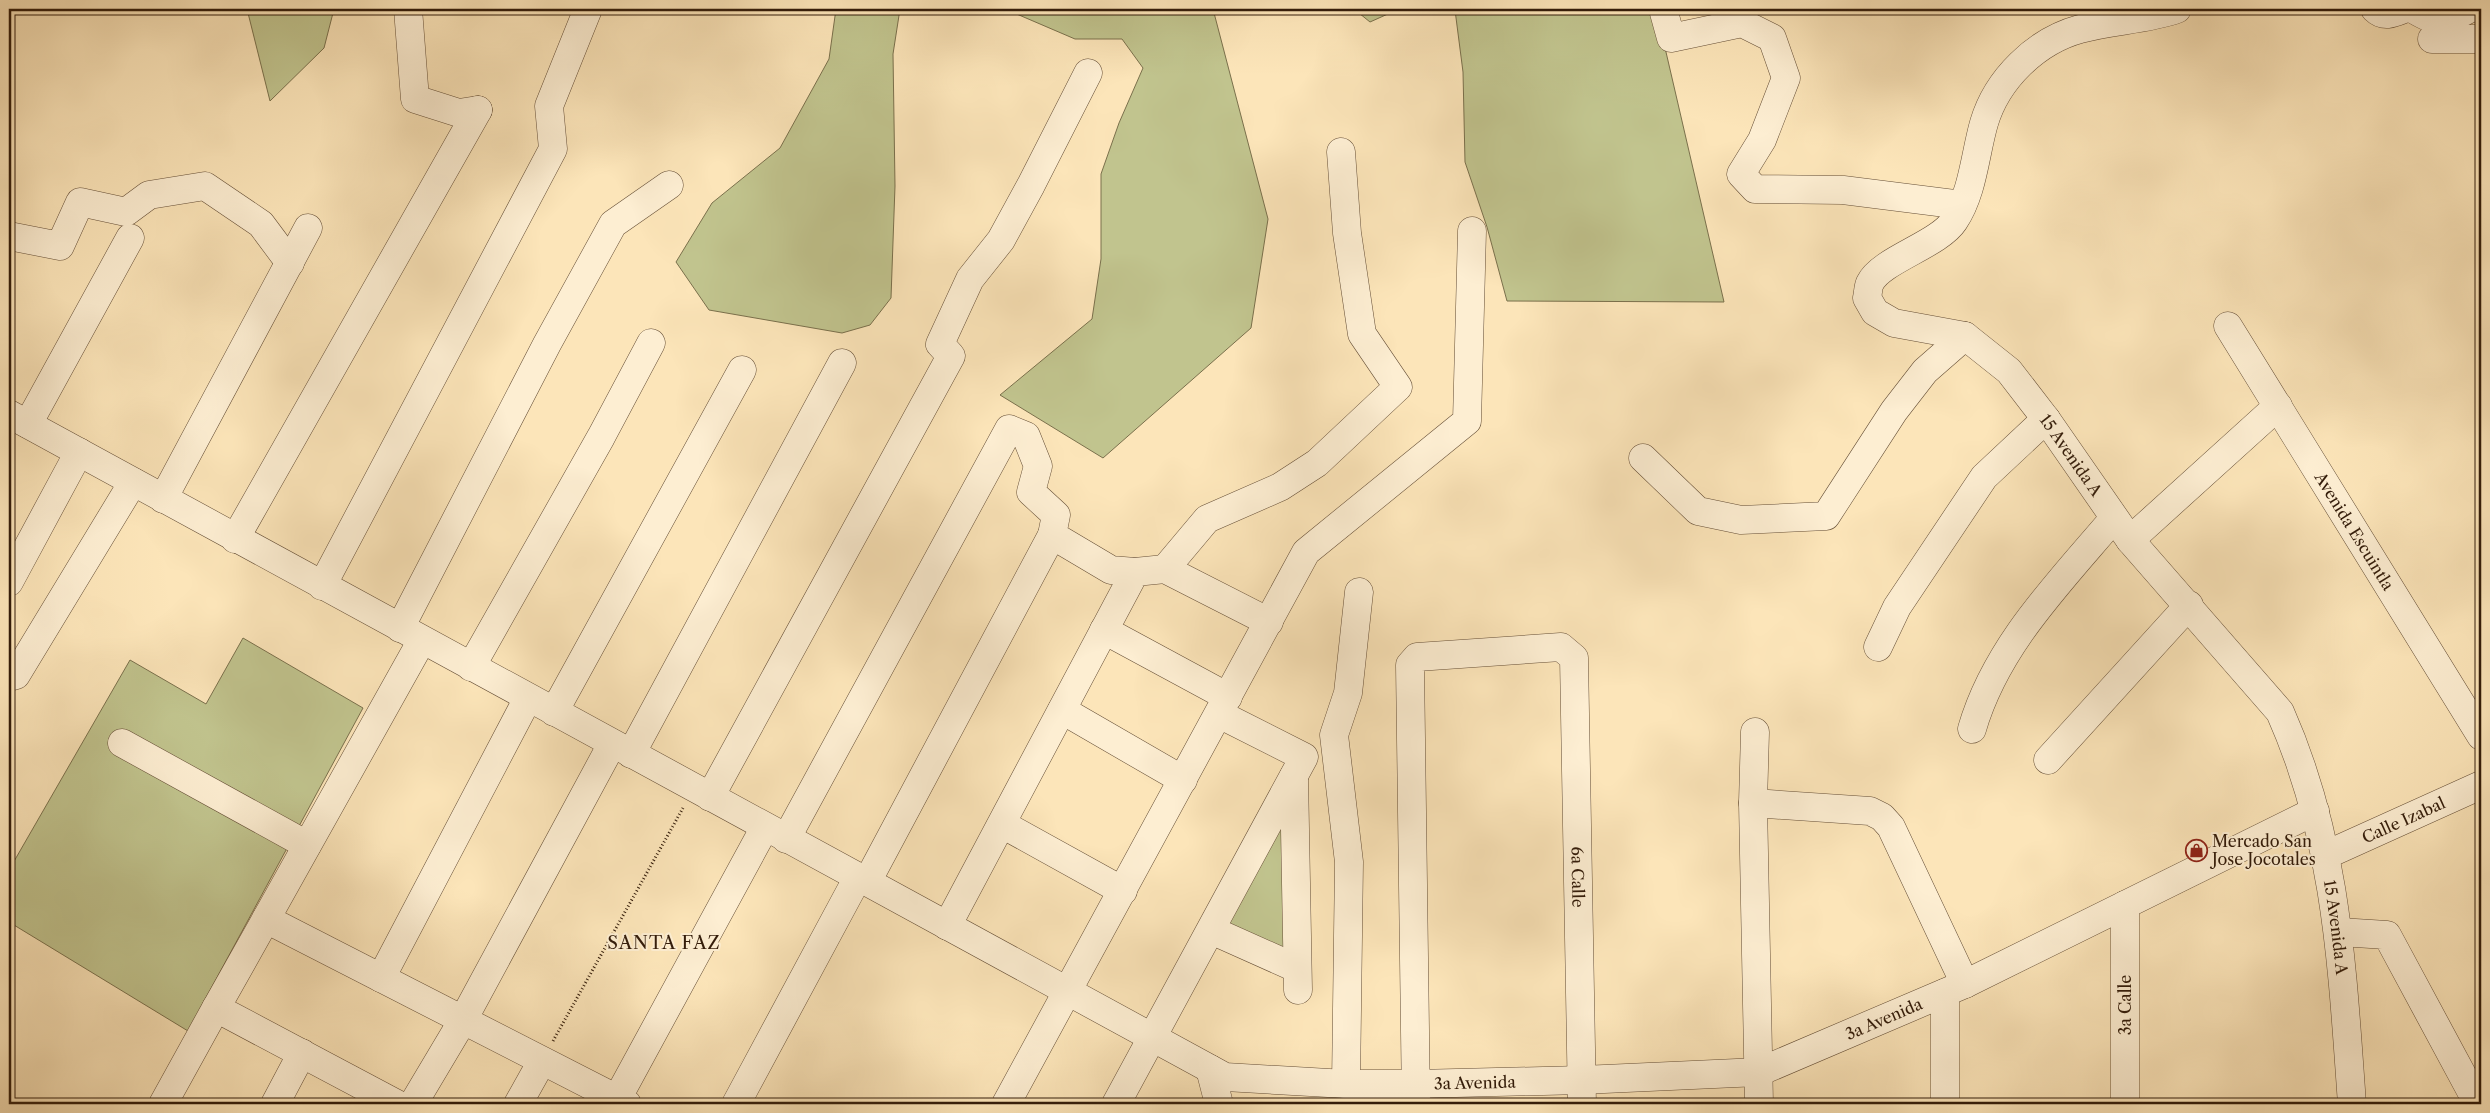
<svg xmlns="http://www.w3.org/2000/svg" width="2490" height="1113" viewBox="0 0 2490 1113" font-family="'Libre Caslon Text',serif">
  <rect width="100%" height="100%" fill="#fce5b9"/>
  <filter id="stains"><feTurbulence type="fractalNoise" baseFrequency=".004" numOctaves="4"/><feColorMatrix values="0 0 0 0 .2 0 0 0 0 .09 0 0 0 0 .02 0 0 0 .5 -.17"/></filter>
  <radialGradient id="worn" r=".72"><stop offset=".6" stop-color="#630" stop-opacity="0"/><stop offset="1" stop-color="#630" stop-opacity=".3"/></radialGradient>
  <g fill="#c1c48e" stroke="#7a704c">
    <path d="M247,9H334L324,48L270,101Z"/>
    <path d="M836,9H900L893,54L895,186L891,298L870,325L842,333L709,310L676,262L712,203L780,148L829,59Z"/>
    <path d="M1005,9H1213L1268,219L1251,328L1103,458L1000,395L1092,319L1101,259V174L1119,123L1143,68L1122,39H1075Z"/>
    <path d="M1354,9H1399L1370,22Z"/>
    <path d="M1450,9H1656L1724,302L1507,301L1487,227L1465,162L1463,72L1455,10Z"/>
    <path d="M243,638L363,708L188,1031L9,922V870L130,660L206,704Z"/>
    <path d="M1294,773L1296,968L1211,930Z"/>
  </g>
  <g fill="none" stroke-linecap="round" stroke-linejoin="round">
    <defs>
      <g id="minor">
        <path d="M408,9L415,99L459,113L478,110"/>
        <path d="M1663,9L1671,38L1742,23L1772,38L1786,78L1762,140L1741,174L1755,189L1843,190L1962,205"/>
        <path id="s1" d="M2177,9C2147,20 2112,20 2080,29C2036,41 1997,79 1984,123C1975,154 1973,193 1954,221C1938,245 1881,260 1870,283C1868,287 1868,294 1867,298L1875,312L1894,323L1965,336L2009,371L2046,419L2130,540L2280,712C2337,840 2342,967 2352,1104"/>
        <path d="M2375,9C2384,18 2394,13 2404,9"/>
        <path d="M2413,9C2439,24 2443,23 2469,9"/>
        <path d="M2432,39H2481"/>
        <path d="M9,236L60,246L80,202L126,212L149,195L205,186L261,224L290,263"/>
        <path id="s2" d="M2228,326L2481,736"/>
        <path id="s3" d="M9,414L1225,1077L1346,1084H1416L1582,1080L1759,1072L1965,984L2315,811"/>
        <path d="M28,424L130,238"/>
        <path d="M1643,458L1698,511L1741,520L1826,516L1894,411L1925,371L1965,336"/>
        <path d="M163,499L308,228"/>
        <path d="M235,539L478,110"/>
        <path d="M2130,540L2278,406"/>
        <path d="M1165,569L1207,519L1280,487L1317,463L1398,387L1362,334L1347,233L1341,152"/>
        <path d="M9,582L79,452"/>
        <path d="M322,586L553,149L549,106L588,9"/>
        <path d="M400,628L547,344L613,224L669,185"/>
        <path d="M1104,630L1228,697"/>
        <path d="M422,640L266,919L627,1104"/>
        <path d="M1878,647L1897,607L1984,477L2046,419"/>
        <path d="M471,667L601,437L651,343"/>
        <path d="M9,677L16,675L133,482"/>
        <path d="M1062,710L1183,780"/>
        <path d="M554,712L742,370"/>
        <path d="M1972,729C1996,646 2059,583 2114,518"/>
        <path d="M1755,732L1753,803L1759,1104"/>
        <path d="M122,743L307,845"/>
        <path d="M631,754L842,363"/>
        <path d="M2048,760L2189,605"/>
        <path d="M1294,776L1298,990"/>
        <path d="M710,797L951,356L940,344L970,279L1001,240L1031,185L1088,73"/>
        <path d="M1753,803L1870,811L1882,817L1891,827L1965,984"/>
        <path d="M1002,824L1123,891"/>
        <path d="M786,839L1009,429L1026,436L1038,466L1031,492L1056,515L1052,535L1111,570L1135,572"/>
        <path id="s4" d="M2326,855L2481,785"/>
        <path d="M867,882L1052,535"/>
        <path d="M2125,905V1104"/>
        <path d="M947,926L1135,572L1165,569L1269,622"/>
        <path d="M1211,930L1296,968"/>
        <path d="M2339,932L2387,935L2478,1104"/>
        <path d="M381,978L528,698"/>
        <path d="M1945,993V1104"/>
        <path d="M216,1008L266,919"/>
        <path d="M1210,1069L1219,1104"/>
        <path d="M1346,1084L1349,862L1334,735L1348,693L1359,592"/>
        <path d="M617,1099L765,827"/>
        <path d="M163,1104L216,1008L397,1104"/>
        <path d="M275,1104L302,1053"/>
        <path d="M413,1104L463,1020L612,744"/>
        <path d="M518,1104L542,1061"/>
        <path d="M736,1104L858,877"/>
        <path d="M1006,1104L1306,552L1467,421L1472,231"/>
        <path d="M1116,1104L1304,757L1219,714"/>
        <path id="s5" d="M1416,1104L1410,665L1417,657L1561,647L1574,658L1582,1104"/>
      </g>
    </defs>
    <use href="#minor" stroke="#654e36" stroke-width="29"/>
    <path stroke="#331c0a" stroke-width="3" stroke-dasharray="1 2.5" stroke-linecap="butt" d="M553,1041L683,808"/>
    <use href="#minor" stroke="#fdeed2" stroke-width="28"/>
  </g>
  <defs>
    <symbol id="shop-ring" viewBox="-11 -11 22 22"><circle r="9.5" fill="#fdeed2" stroke="#8f2418" stroke-width="1.5"/><path d="M-5-2.5h2.3a2.7 3.5 0 0 1 5.4 0H5L5.5 6h-11ZM-1.5-2.5h3a1.5 2.3 0 0 0-3 0Z" fill="#8f2418"/></symbol>
  </defs>
  <g fill-rule="evenodd">
    <use href="#shop-ring" x="2184" y="838" width="25" height="25"/>
  </g>
  <g text-anchor="middle" dominant-baseline="central" stroke-width="4" stroke-linejoin="round" paint-order="stroke">
    <g font-size="16" fill="#331c0a" stroke="#fdeed2">
      <text stroke="none"><textPath href="#s1" startOffset="734">15 Avenida A</textPath></text>
      <text stroke="none"><textPath href="#s2" startOffset="241">Avenida Escuintla</textPath></text>
      <text stroke="none"><textPath href="#s4" startOffset="85">Calle Izabal</textPath></text>
      <text stroke="none"><textPath href="#s5" startOffset="830">6a Calle</textPath></text>
      <text stroke="none"><textPath href="#s1" startOffset="1289">15 Avenida A</textPath></text>
      <text transform="translate(2125 1005) rotate(-90)">3a Calle</text>
      <text stroke="none"><textPath href="#s3" startOffset="2055">3a Avenida</textPath></text>
      <text stroke="none"><textPath href="#s3" startOffset="1635">3a Avenida</textPath></text>
    </g>
    <g font-size="16" fill="#331c0a" stroke="#fdeed2" text-anchor="start">
      <text x="2212" y="841">Mercado San<tspan x="2212" dy="18">Jose Jocotales</tspan></text>
    </g>
    <g font-size="18" letter-spacing="1" fill="#331c0a" stroke="#fdeed2">
      <text x="664" y="943">SANTA FAZ</text>
    </g>
  </g>
  <rect width="2490" height="1113" fill="none" stroke="#fce5b9" stroke-width="30"/>
  <rect x="10" y="10" width="2470" height="1093" fill="none" stroke="#331c0a" stroke-width="2.5"/>
  <rect x="15" y="15" width="2460" height="1083" fill="none" stroke="#331c0a"/>
  <rect width="100%" height="100%" filter="url(#stains)"/>
  <rect width="100%" height="100%" fill="url(#worn)"/>
</svg>
